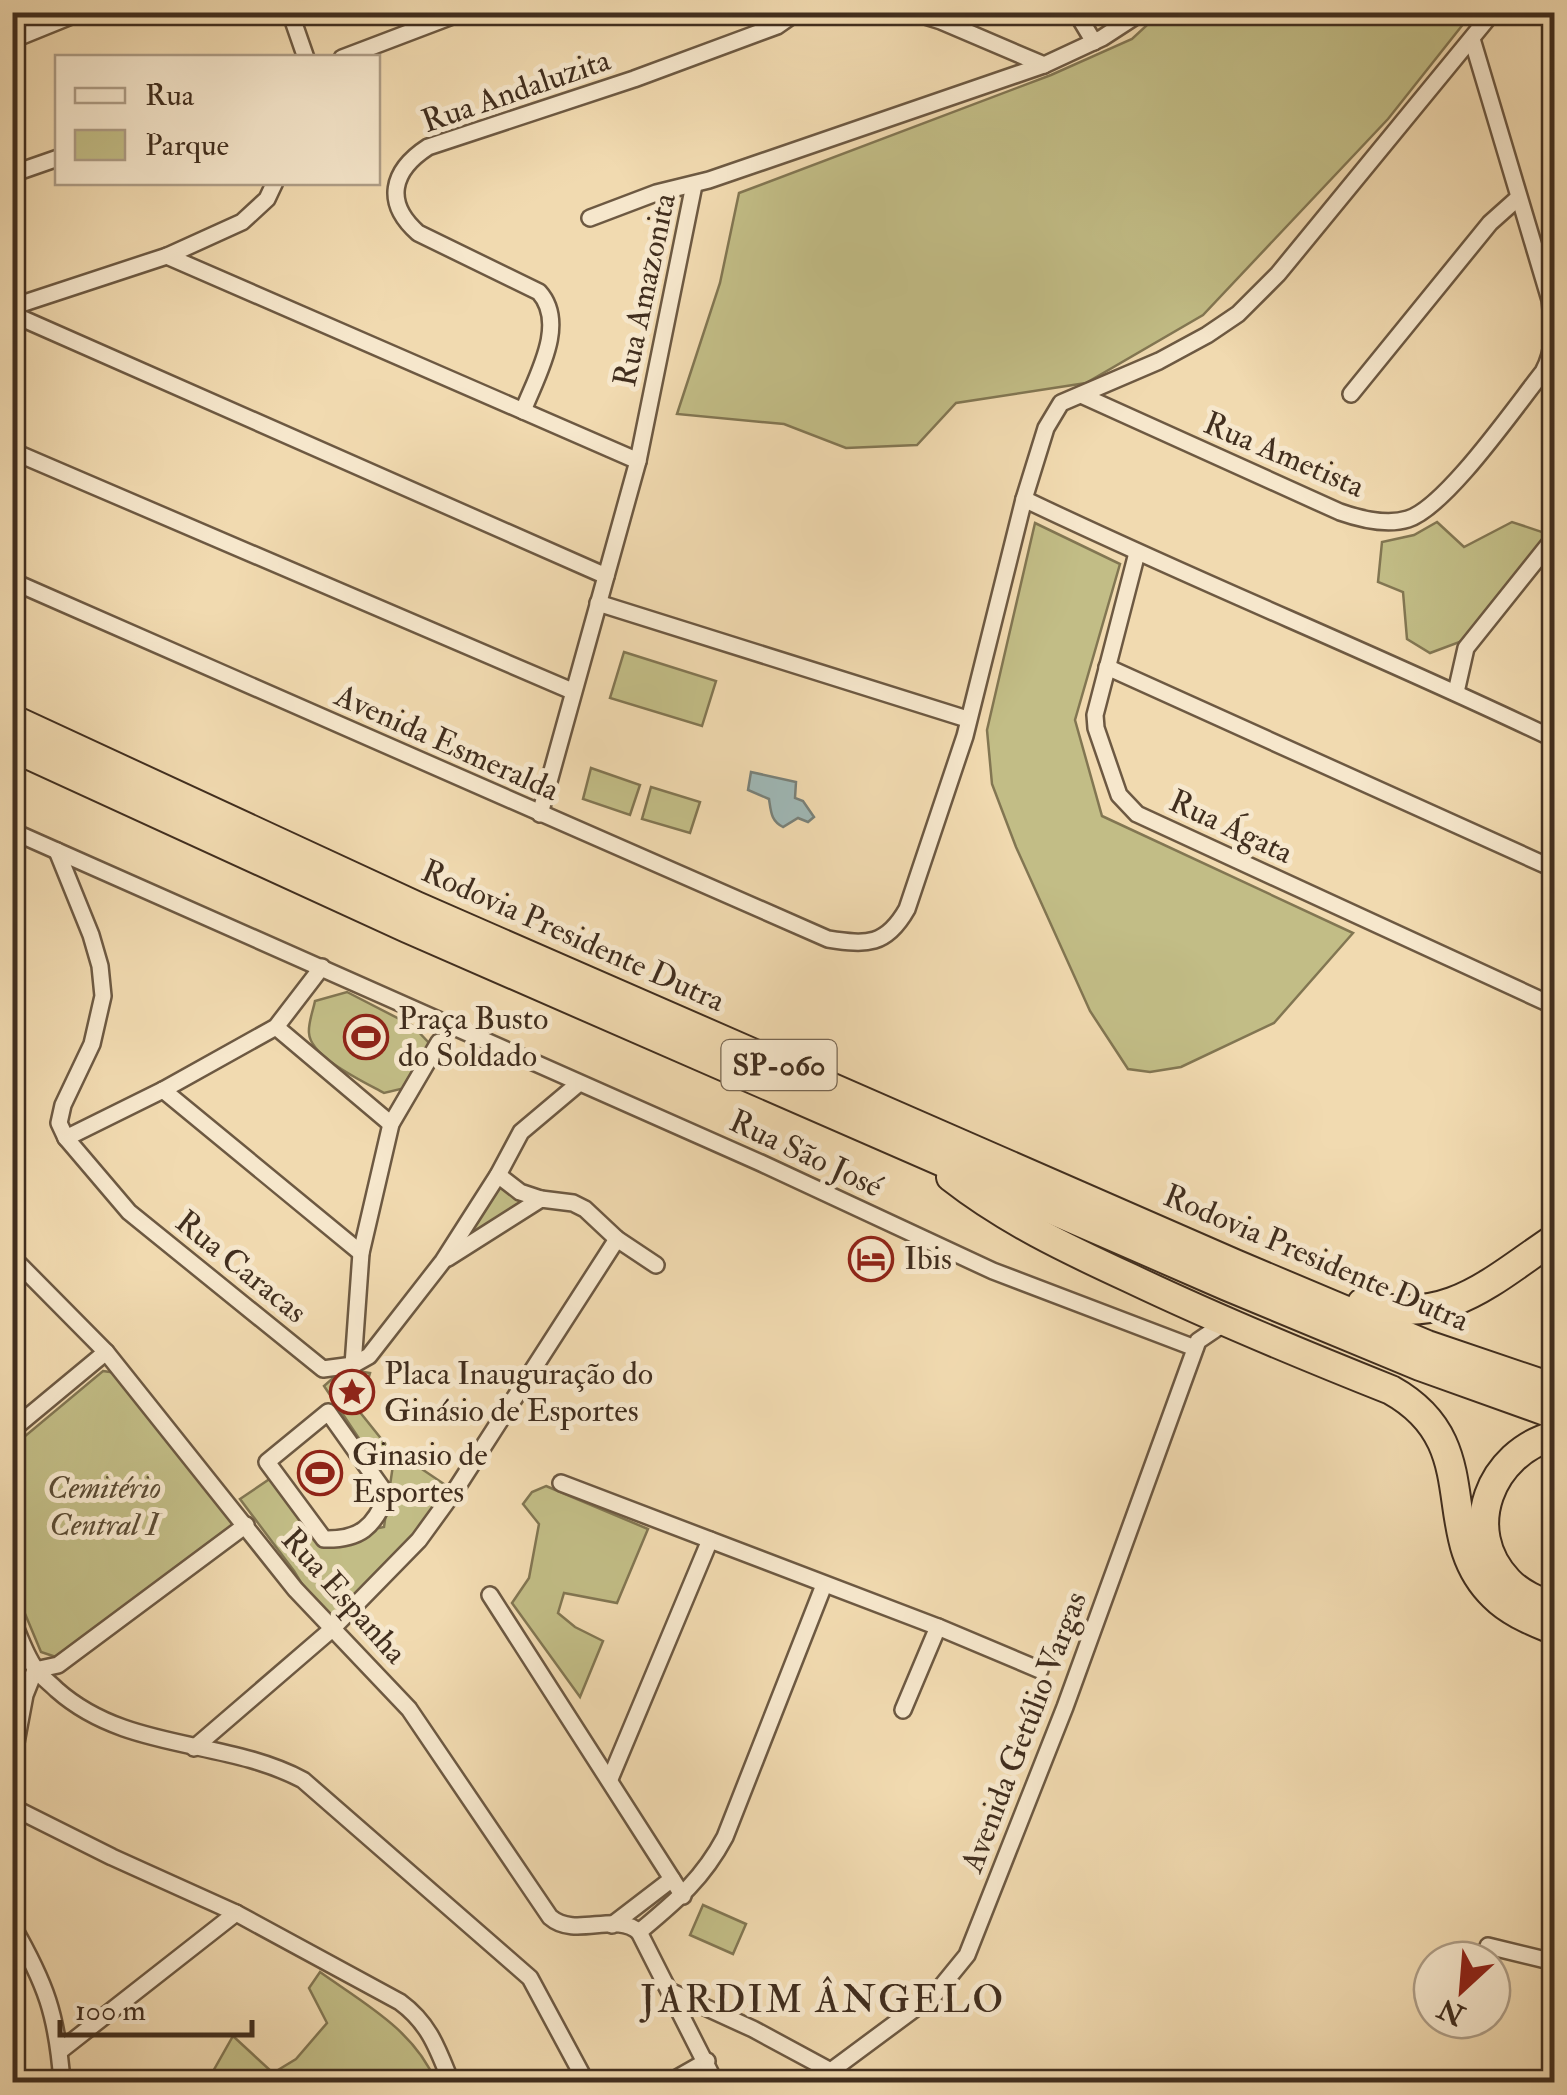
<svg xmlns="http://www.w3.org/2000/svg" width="1567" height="2095" viewBox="0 0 1567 2095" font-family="'IM FELL Double Pica',serif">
  <rect width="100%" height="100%" fill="#f1dab0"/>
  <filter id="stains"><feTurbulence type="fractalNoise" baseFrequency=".002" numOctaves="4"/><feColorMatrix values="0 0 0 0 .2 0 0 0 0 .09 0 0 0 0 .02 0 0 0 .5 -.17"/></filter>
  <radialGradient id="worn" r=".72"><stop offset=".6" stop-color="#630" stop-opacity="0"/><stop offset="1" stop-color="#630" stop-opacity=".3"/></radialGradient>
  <g fill="#c2bd86" stroke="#827652" stroke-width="2.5">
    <path d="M1160,13H1472L1388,119L1203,315L1086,383L956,403L917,445L846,448L784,424L677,414L720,283L739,193L1051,75L1132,39Z"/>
    <path d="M1437,522L1464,547L1512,522L1551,535L1465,640L1430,653L1407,639L1403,592L1378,582L1382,542L1414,535Z"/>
    <path d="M1035,523L1120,564L1075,720L1102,816L1353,933L1274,1023L1181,1067L1150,1072L1128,1069L1090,1011L1016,847L992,784L987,730Z"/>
    <path d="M624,652L716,681L702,726L610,698Z"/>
    <path d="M591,768L640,785L630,815L583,799Z"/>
    <path d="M651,787L700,802L690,833L642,819Z"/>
    <path d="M347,992L413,1026L429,1043L420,1067L405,1088L384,1093C364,1082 310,1057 309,1033C308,1023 313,1011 315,1001Z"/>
    <path d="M498,1183L527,1201L459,1247Z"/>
    <path d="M103,1371L117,1373L234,1524L59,1658L41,1652L13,1585L12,1447Z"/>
    <path d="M357,1371L370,1373L359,1411L387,1446L374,1461L324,1386L333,1378Z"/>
    <path d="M395,1451L450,1488L415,1541L336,1628L313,1602L294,1571L240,1499L274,1476L321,1540L384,1527Z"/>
    <path d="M546,1486L648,1529L617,1603L564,1593L558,1613L575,1627L603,1641L580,1697L512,1603L529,1578L539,1524L523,1504L532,1492Z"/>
    <path d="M703,1905L746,1924L733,1954L690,1935Z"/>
    <path d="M320,1972C365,2004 414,2030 436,2082H207L233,2036L273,2073L296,2059L327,2023L309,1988Z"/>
  </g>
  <path fill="#9fb8b6" stroke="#798179" stroke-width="2.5" d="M751,772L796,782L795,798L803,801L814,817L808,822L798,818L783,827C771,821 771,812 769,799L748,790Z"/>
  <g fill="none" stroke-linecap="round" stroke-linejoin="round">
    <defs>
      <g id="street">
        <path d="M290,12L306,58"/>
        <path d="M912,12L941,21L1044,65"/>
        <path d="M1076,12L1094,42"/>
        <path d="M12,40L81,12"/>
        <path d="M342,58L463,12"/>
        <path d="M12,174L58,158"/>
        <path d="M590,218L656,193L709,180L1044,65L1102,38L1142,12"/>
        <path d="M167,256L638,461"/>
        <path d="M12,307L167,256L242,222L267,199L275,182"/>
        <path d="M12,314L606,576"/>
        <path d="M1351,394L1490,223L1518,198"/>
        <path d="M1081,395L1340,512C1360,519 1386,526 1408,519C1446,507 1515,407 1543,372C1556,348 1553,327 1550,300L1472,39"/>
        <path d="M523,411C536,377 568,324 539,292L418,233C384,203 391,171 428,147L634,79L777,26L797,12"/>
        <path d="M12,451L572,691"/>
        <path d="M1024,499C1199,583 1379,655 1554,739"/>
        <path d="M1137,553L1095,715L1096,728L1119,795L1137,814L1554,1006"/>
        <path d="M12,581L828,939C867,945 886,946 907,909L965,736L1024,499L1046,428L1061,403L1159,361L1207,335L1238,314L1278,274L1493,12"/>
        <path d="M598,603L967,719"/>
        <path d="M1107,667L1554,869"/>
        <path d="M1456,692L1466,648L1554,538"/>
        <path d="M540,814L638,461L694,185"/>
        <path d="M12,831L761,1163L993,1271L1195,1348"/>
        <path d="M57,851L91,935L100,966L103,996L92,1044L63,1105L59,1123L66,1138L129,1212L323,1369L353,1365L369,1356L443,1261L498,1175L521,1132L578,1084"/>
        <path d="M276,1027L391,1124"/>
        <path d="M163,1090L361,1253"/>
        <path d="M66,1138L163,1090L276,1027L322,967"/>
        <path d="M498,1175L520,1192L541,1199"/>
        <path d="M12,1257L106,1352L295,1589L409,1709L550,1917C575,1939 616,1911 639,1932"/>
        <path d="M448,1258L541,1199L573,1203L585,1209L617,1239L656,1265"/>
        <path d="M353,1365L361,1253L391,1124L439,1042"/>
        <path d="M328,1412L387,1495C374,1527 360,1540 324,1539L267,1462Z"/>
        <path d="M12,1430L106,1352"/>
        <path d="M561,1483L938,1627L1040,1670"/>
        <path d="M490,1595L683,1896"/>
        <path d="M12,1619C19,1635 25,1654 35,1668C40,1676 50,1683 57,1690C127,1752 224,1738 303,1780L530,1978L586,2082"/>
        <path d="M35,1670L58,1665L246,1525"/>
        <path d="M903,1710L938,1627"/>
        <path d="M194,1748L331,1630L419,1540L456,1489L617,1239"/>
        <path d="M12,1764L25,1695L35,1670"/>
        <path d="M610,1779L710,1540"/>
        <path d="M12,1807L112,1857L236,1913L400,2002C430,2024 438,2050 451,2082"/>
        <path d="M12,1925C46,1984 57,2015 62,2082"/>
        <path d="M612,1925L672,1879"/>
        <path d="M639,1932C676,1901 702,1880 725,1837L824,1585"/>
        <path d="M639,1932L715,2082"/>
        <path d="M1488,1946L1554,1962"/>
        <path d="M672,1992L753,2029L829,2070"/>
        <path d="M60,2051L236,1913"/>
        <path d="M670,2082L707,2061"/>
        <path d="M816,2082L936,1993L967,1955L1065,1707L1198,1341L1226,1322"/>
      </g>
      <g id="highway">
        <path d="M12,719L416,906L1235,1264L1427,1345L1554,1388"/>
        <path d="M12,747L407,928L1227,1286L1420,1366L1554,1414"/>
        <path d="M951,1177C1006,1220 1067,1249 1130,1278C1216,1319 1303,1355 1391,1390C1488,1444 1430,1534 1494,1596C1511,1613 1533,1621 1554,1630"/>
        <path d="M1362,1303C1445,1328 1490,1282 1554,1239"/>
        <path d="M1554,1436C1491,1452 1459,1530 1508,1581C1520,1594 1538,1601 1554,1607"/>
      </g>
    </defs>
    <use href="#street" stroke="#6d5942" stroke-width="20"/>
    <use href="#highway" stroke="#412e1e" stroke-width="32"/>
    <use href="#street" stroke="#f6e7cc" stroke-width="15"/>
    <use href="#highway" stroke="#f1dab0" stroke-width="28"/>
  </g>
  <defs>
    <symbol id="stadium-ring" viewBox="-11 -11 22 22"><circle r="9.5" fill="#f6e7cc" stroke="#8f2418" stroke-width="1.5"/><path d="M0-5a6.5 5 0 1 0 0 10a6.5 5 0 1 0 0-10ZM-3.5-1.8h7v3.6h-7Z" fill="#8f2418"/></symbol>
    <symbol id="hotel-ring" viewBox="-11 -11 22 22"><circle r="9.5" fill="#f6e7cc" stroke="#8f2418" stroke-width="1.5"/><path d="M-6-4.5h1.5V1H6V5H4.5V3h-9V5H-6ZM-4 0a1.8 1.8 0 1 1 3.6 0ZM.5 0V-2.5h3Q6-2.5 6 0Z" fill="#8f2418"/></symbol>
    <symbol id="sight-ring" viewBox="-11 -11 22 22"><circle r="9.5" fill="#f6e7cc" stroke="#8f2418" stroke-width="1.5"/><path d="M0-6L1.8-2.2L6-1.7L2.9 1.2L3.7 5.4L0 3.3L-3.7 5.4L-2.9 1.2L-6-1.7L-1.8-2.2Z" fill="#8f2418"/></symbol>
  </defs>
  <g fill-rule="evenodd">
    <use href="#stadium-ring" x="341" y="1012" width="50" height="50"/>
    <use href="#hotel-ring" x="846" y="1234" width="50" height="50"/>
    <use href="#sight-ring" x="327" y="1367" width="50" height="50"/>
    <use href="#stadium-ring" x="295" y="1448" width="50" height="50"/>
  </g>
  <g text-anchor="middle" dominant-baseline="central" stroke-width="10" stroke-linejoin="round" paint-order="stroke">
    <rect fill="#f6e7cc" stroke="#776652" stroke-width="2.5" x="721.5" y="1040" width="115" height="50" rx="8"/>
    <g font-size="30" font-weight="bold" fill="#412e1e">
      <text x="779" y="1065">SP-060</text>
    </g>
    <g font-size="32" fill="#412e1e" stroke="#f6e7cc">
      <text transform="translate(516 91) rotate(-19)">Rua Andaluzita</text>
      <text transform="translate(645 290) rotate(-78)">Rua Amazonita</text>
      <text transform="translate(1284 455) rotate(23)">Rua Ametista</text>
      <text transform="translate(447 743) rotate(24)">Avenida Esmeralda</text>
      <text transform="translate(1231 827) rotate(25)">Rua Ágata</text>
      <text transform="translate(573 936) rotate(24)">Rodovia Presidente Dutra</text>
      <text transform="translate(806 1154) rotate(25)">Rua São José</text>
      <text transform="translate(1316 1258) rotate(23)">Rodovia Presidente Dutra</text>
      <text transform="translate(241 1267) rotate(39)">Rua Caracas</text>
      <text transform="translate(344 1596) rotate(48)">Rua Espanha</text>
      <text transform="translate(1024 1732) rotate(-69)">Avenida Getúlio Vargas</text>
    </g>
    <g font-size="32" fill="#412e1e" stroke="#f6e7cc" text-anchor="start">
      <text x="398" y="1019">Praça Busto<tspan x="398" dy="37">do Soldado</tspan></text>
      <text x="904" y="1259">Ibis</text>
      <text x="384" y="1374">Placa Inauguração do<tspan x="384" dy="37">Ginásio de Esportes</tspan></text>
      <text x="352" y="1455">Ginasio de<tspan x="352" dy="37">Esportes</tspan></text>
    </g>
    <g font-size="32" font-style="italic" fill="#5b4b33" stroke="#f6e7cc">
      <text x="104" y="1488">Cemitério<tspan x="104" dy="37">Central I</tspan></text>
    </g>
    <g font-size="38" letter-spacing="2.5" fill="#412e1e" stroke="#f6e7cc">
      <text x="823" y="2000">JARDIM ÂNGELO</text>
    </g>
  </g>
  <rect width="1567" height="2095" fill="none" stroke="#f1dab0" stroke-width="50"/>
  <rect x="15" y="15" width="1537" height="2065" fill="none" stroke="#412e1e" stroke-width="5"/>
  <rect x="25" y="25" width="1517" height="2045" fill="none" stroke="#412e1e" stroke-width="2.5"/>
  <rect x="55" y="55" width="325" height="130" fill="#f6e7cc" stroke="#ae9d86" stroke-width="2.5"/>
  <rect x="75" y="88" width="50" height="15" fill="#f6e7cc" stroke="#ae9d86" stroke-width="2.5"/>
  <text x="145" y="105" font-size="30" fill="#412e1e">Rua</text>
  <rect x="75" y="130" width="50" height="30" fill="#c2bd86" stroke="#ae9d86" stroke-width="2.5"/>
  <text x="145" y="155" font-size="30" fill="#412e1e">Parque</text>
  <g transform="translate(1462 1990) rotate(206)"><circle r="48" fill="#f6e7cc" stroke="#ae9d86" stroke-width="2.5"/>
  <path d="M0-8L18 38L0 25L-18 38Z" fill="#8f2418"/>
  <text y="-15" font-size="28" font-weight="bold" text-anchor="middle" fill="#412e1e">N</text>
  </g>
  <path d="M60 2020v15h192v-15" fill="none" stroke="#412e1e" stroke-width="5"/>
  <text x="75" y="2020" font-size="30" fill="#412e1e" stroke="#f6e7cc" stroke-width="8" paint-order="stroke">100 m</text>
  <rect width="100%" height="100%" filter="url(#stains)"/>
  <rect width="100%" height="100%" fill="url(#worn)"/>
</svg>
